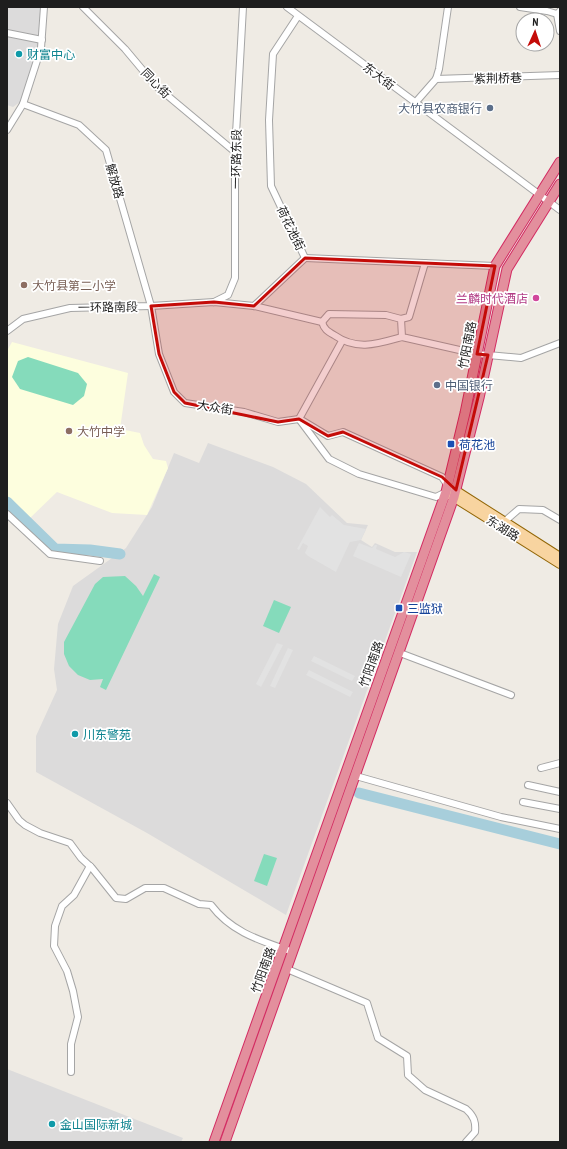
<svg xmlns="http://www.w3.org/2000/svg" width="567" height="1149" viewBox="0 0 567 1149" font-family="'PT Sans Narrow','Noto Sans SC',sans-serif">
  <rect width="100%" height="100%" fill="#efebe4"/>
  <g fill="#dcdbdb">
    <path d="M7,7H40V46L20,102L13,107L7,105Z"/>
    <path d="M208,443L273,467L306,484L347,523L368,525L361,540L372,547L375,543L395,552H417L286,915L147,833L36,772V736L57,690L54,669L58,624L73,586L126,548L152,507L174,453L199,463Z"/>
    <path d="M7,1069L183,1138L181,1142H7Z"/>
  </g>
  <path fill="#fdfede" d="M12,342L128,373L120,429L140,433L144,445L153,459L166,461L168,468L147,515L112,513L57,492L29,519L7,497V351Z"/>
  <g fill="#85dbbb">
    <path d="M28,357L78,373L87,384L84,396L73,405L20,389L12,377L18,361Z"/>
    <path d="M154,574L160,577L106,690L100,687L103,679L90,680L78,675L69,666L64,654V642L95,584L103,577L125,576L136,586L143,596Z"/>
    <path d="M274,600L291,607L279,633L263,626Z"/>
    <path d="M264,854L277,858L267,886L254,881Z"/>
  </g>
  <g fill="#e2e2e2">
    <path d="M320,507L330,517L332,515L344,525L366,529L361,540L350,542L336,572L308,556L305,553L308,546L303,543L299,550L297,549Z"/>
    <path d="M359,543L372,548L375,545H377L376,549L395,557L404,552L411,554L401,577L353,556Z"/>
    <path d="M277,643L283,645L261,687L256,684Z"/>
    <path d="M288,648L293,650L275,688L270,686Z"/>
    <path d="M314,656L355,676L352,681L311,661Z"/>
    <path d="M309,670L353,692L350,697L306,675Z"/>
  </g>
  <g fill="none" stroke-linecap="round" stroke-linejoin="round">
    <g stroke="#a7cedb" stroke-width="11">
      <path d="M7,502L55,549L90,550L120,554"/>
      <path d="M359,793L560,844"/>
    </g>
    <defs>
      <g id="minor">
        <path d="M83,7L125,49L156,86L235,152"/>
        <path d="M287,7L560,210"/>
        <path d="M520,7L547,11L557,14L560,11"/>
        <path d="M557,14L560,31"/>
        <path d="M298,16L273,54L269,120L271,186L305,258"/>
        <path d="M7,33L42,40"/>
        <path d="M436,79L560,75"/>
        <path d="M415,103L436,79L439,69L448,7"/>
        <path d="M23,104L79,125L106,150L151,306L159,354L174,392L185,403L244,412L278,422L299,419"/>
        <path d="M7,130L23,104L41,48L44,7"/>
        <path d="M305,258L495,266"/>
        <path d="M214,302L228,295L235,278V152L243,7"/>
        <path d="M254,306L305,258"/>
        <path d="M401,319L409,317L425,263"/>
        <path d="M322,322L329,314L386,315L401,319L402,337L477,354L521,358L560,343"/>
        <path d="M322,322C324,329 327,331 334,335C357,351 377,344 402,337"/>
        <path d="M7,331L23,319L70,308L151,306L214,302L254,306L322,322"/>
        <path d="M299,419L329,459L359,474L436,497L446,492"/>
        <path d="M299,419L342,341"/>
        <path d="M303,421L328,436L343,432L442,477L448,486"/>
        <path d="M7,514L50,554L100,561"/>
        <path d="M505,521L519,509L543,510L560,520"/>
        <path d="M400,653L511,695"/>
        <path d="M541,768L560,763"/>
        <path d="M356,776L501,817L560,829"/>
        <path d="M528,785L560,792"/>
        <path d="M523,802L560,809"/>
        <path d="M7,803L19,820L25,825L40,833L70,843L81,858L92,868L116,898L126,899L145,888H164L199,904L211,905C232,933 262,941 293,952"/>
        <path d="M287,969L367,1003L378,1038L407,1056L408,1075L425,1090L466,1109C474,1116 476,1122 475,1132L466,1142"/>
        <path d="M71,1072V1044L78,1017L73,991L67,971L54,946L55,926L62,906L74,895L90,866"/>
      </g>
      <g id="major">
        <path d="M452,488L560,557"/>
        <path d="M450,495L560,564"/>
      </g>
      <g id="highway">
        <path d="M214,1142L446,492L465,413L495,266L560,162"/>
        <path d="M225,1142L454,497L479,398L507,269L560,184"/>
      </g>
    </defs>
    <use href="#minor" stroke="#a5a5a5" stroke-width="8"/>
    <use href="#major" stroke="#926606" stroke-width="10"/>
    <use href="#highway" stroke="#d32b62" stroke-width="11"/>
    <use href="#minor" stroke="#fff" stroke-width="6"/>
    <use href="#major" stroke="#f8d4a0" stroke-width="8"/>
    <use href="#highway" stroke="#e38f9d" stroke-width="9"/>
  </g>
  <path fill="#c40b08" fill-opacity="0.2" stroke="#c40b08" stroke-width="3" stroke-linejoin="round" d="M305,258L495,266L477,354L488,355L456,490L442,477L343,432L328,436L299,419L278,422L185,403L174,392L159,354L151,306L214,302L254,306Z"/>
  <g fill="#0f9aa8" stroke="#fff" stroke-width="1.5">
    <circle cx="19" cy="54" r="4"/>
    <circle cx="75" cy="734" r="4"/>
    <circle cx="52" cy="1124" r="4"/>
  </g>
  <g fill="#5c6f8a" stroke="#fff" stroke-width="1.5">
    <circle cx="490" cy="108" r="4"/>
    <circle cx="437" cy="385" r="4"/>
  </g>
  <g fill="#8d6e63" stroke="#fff" stroke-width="1.5">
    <circle cx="24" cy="285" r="4"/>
    <circle cx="69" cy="431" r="4"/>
  </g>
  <circle fill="#d1479c" stroke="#fff" stroke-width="1.5" cx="536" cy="298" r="4"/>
  <g fill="#1a4fb4" stroke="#fff" stroke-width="1.5">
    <rect x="447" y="440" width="8" height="8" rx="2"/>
    <rect x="395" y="604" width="8" height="8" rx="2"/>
  </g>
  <g text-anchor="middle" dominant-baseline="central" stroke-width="3.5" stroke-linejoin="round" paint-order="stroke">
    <g font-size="12" fill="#0d838f" stroke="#fff" text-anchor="start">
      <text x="27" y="54">财富中心</text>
      <text x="83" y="734">川东警苑</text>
      <text x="60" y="1124">金山国际新城</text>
    </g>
    <g font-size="12" fill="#1e1e1e" stroke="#fff">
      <text transform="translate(379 76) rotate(37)">东大街</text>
      <text transform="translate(498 78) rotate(-1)">紫荆桥巷</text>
      <text transform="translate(156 83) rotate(46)">同心街</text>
      <text transform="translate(236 159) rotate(-89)">一环路东段</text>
      <text transform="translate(115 181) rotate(74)">解放路</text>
      <text transform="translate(291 228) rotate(64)">荷花池街</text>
      <text transform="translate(108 307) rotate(-1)">一环路南段</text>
      <text transform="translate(467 345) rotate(-79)">竹阳南路</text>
      <text transform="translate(215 407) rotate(9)">大众街</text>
      <text transform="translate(503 528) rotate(32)">东湖路</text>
      <text transform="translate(371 664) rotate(-70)">竹阳南路</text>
      <text transform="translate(263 970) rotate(-70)">竹阳南路</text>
    </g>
    <g font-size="12" fill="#4e5e75" stroke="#fff" text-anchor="end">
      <text x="482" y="108">大竹县农商银行</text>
      <text x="445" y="385" text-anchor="start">中国银行</text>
    </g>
    <g font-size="12" fill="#785e54" stroke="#fff" text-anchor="start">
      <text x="32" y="285">大竹县第二小学</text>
      <text x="77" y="431">大竹中学</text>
    </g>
    <g font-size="12" fill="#b23c85" stroke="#fff" text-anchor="end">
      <text x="528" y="298">兰麟时代酒店</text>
    </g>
    <g font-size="12" fill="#164399" stroke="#fff" text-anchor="start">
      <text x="459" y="444">荷花池</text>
      <text x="407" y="608">三监狱</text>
    </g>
  </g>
  <rect width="567" height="1149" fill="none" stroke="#1e1e1e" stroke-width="16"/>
  <g transform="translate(535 32) rotate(3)"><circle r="19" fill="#ffffff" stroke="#a5a5a5"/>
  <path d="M0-3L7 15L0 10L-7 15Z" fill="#c40b08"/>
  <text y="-6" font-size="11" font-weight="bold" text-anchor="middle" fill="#1e1e1e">N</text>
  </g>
</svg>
